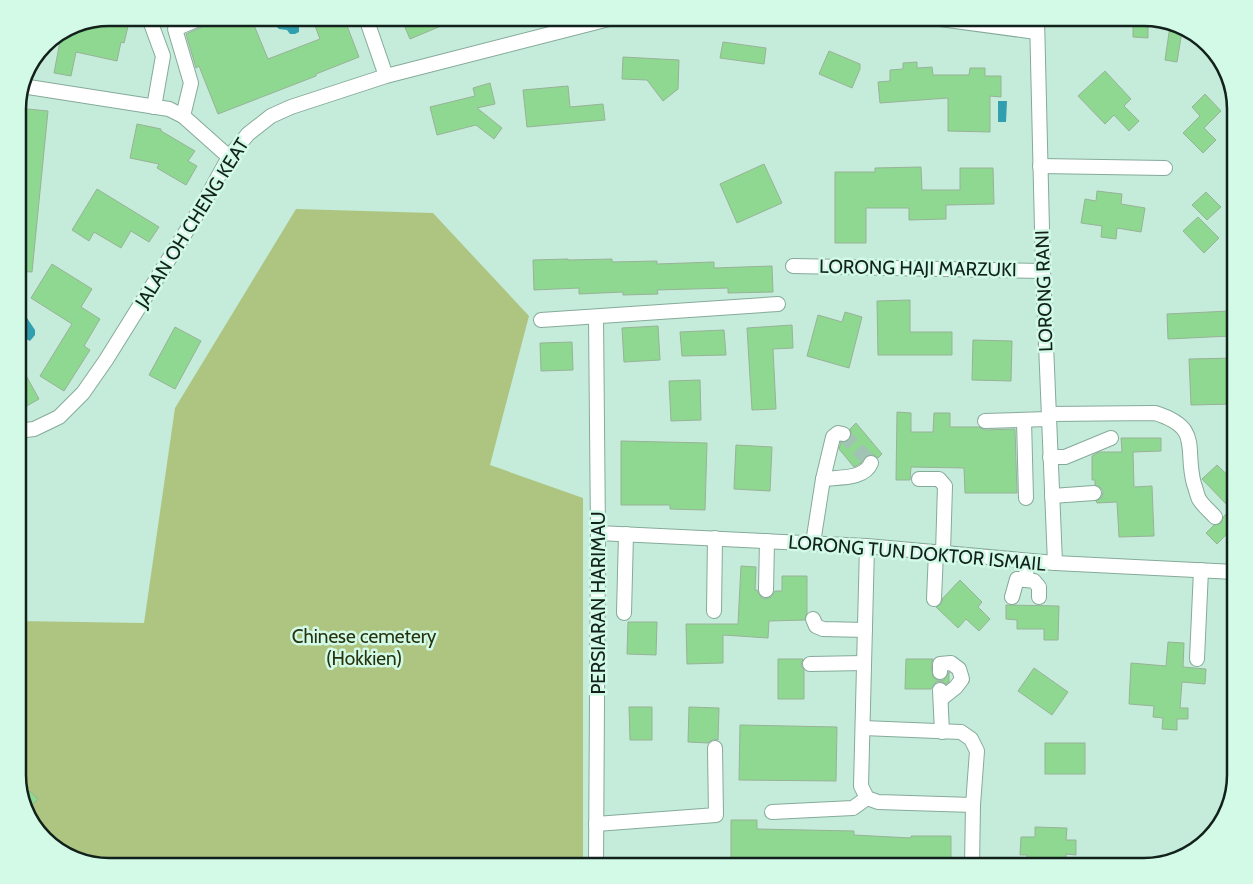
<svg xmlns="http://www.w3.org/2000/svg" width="1253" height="884" viewBox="0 0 1253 884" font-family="Cabin,sans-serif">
  <rect width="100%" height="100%" fill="#c5ecda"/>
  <path fill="#aec582" d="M296,209L433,213L529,316L490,465L583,498V866H109L54,848L27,816L18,780V621L144,623L175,408Z"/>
  <g fill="#329fae">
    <path d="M280,18H301L299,22V32L295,34H290L287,30L279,29L276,26V21Z"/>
    <path d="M998,101H1007L1006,122H998Z"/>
    <path d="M23,318H27L35,330V335L30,341L22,337L23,331L20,321Z"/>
  </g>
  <g fill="#8fd891" stroke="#98b298">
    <path d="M109,18H130L124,43L121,42L117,61L76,52L71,76L54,73L61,36Z"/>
    <path d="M222,18H251L268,59L320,39L312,18H344L359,57L316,74V76L218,114L199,66L196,68L186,34Z"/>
    <path d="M401,18H460L410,39Z"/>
    <path d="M1133,18L1148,19V38L1133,37Z"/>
    <path d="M1170,26L1182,31L1177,62L1165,60Z"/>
    <path d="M723,42L766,48L764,64L720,58Z"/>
    <path d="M829,51L860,64V69L852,88L819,74Z"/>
    <path d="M623,57L679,60L678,89L663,101L647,80L622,79Z"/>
    <path d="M917,62V68L932,67L933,75H969L970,68H985V76H1001V97L990,96V132L948,131V98L880,103L878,82L890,81V70L903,69V63Z"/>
    <path d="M1105,71L1131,99L1124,106L1139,121L1129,131L1114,115L1105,124L1078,96Z"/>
    <path d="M490,83L495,104L477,108L502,128L494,139L476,125L437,135L430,107L475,96L473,88Z"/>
    <path d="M568,86L570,107L603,104L605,120L527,127L523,90Z"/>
    <path d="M1205,94L1221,111L1204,128L1216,140L1203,153L1183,133L1200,116L1192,107Z"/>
    <path d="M18,108L48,111L32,272L18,271Z"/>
    <path d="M137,124L161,129V131L195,151L188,161L197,166L186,185L157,168L159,164L130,158Z"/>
    <path d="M764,164L782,203L737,223L720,184Z"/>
    <path d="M921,167L922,190H960V168H993L994,204L946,205V219L909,220V208H866V243H835V172H875V168Z"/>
    <path d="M97,189L159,227L149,242L131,231L121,248L94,232L89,241L72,230Z"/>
    <path d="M1097,191L1122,194L1121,204L1145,208L1141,232L1117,228L1116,239L1101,237L1102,226L1081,223L1085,199L1096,201Z"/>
    <path d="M1206,192L1221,207L1207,220L1192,205Z"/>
    <path d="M1198,217L1219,238L1204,253L1183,231Z"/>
    <path d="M568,259V260L612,259V262L657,261V264L714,262V268L772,266L773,292L728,293V288L657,290L658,294L623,295V292L579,294V288L534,290L533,260Z"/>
    <path d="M52,264L92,289L81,307L100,319L84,346L90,350L64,391L40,376L72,324L31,298Z"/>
    <path d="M910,300V332H952V355H878L877,301Z"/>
    <path d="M1230,311L1231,336L1168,339L1167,314Z"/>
    <path d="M845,312L862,317L849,368L807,356L818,315L842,322Z"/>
    <path d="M792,325L793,348L773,349L776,409L752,410L747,328Z"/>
    <path d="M658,326L660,360L624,362L622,328Z"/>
    <path d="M175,327L201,341L175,389L149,375Z"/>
    <path d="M724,330L726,355L682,356L680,332Z"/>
    <path d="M973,340L1012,341L1011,381L972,380Z"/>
    <path d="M572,342L573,370L541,371L540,343Z"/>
    <path d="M1236,358V404L1191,405L1189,359Z"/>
    <path d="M18,361L39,399L18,411Z"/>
    <path d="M700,380L701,420L671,421L669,381Z"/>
    <path d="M897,412L911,413V432H933L934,413H950V427H979L985,430L1015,429L1017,493H965L964,468L911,467L910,480H896Z"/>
    <path d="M856,423L882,454L878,458L872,454L867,455L861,463L854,467L839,449L841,442H845L850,439L852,435L850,429Z"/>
    <path d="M1121,438H1161V451L1133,452L1134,487L1152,486L1154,536L1119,537L1117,502L1097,503L1096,501L1102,497L1103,492L1101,488L1095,485V480H1092V456L1099,452H1122Z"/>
    <path d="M621,441L707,443L705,510L670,509V505H621Z"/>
    <path d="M736,445L772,447L770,491L734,489Z"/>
    <path d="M1217,465L1236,483V525L1217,544L1206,533L1214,525L1221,523L1224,516L1231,509L1202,479Z"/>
    <path d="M741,566L756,567L755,590H757L761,597L765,599L771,597L775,591H782V576H807V613L805,620L769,621L768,638L723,635V663L687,664L686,624H738Z"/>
    <path d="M960,580L982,602L978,607L990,619L979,631L966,619L958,628L936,607L941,604L943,598Z"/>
    <path d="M1006,605L1059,606L1058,640H1044V629H1017V620L1006,619Z"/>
    <path d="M628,622H657L656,655L627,654Z"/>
    <path d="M1168,642L1184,643L1183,667L1206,669L1205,684L1182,682L1180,708H1188V719H1177V730L1162,729L1163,718L1153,717L1154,706L1129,704L1131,663L1166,666Z"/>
    <path d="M778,659H803L801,665L804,670V699H778Z"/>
    <path d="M906,659H933L931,664L933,677L940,681L944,680L949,672V682L946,684L940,681L936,682L931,689H905Z"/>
    <path d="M1034,668L1068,692L1052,715L1018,691Z"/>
    <path d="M629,707H652V740H630Z"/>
    <path d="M689,707L719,708L718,740L714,739L708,743L688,742Z"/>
    <path d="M740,725L837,727L836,781L739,780Z"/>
    <rect x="1045" y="743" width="40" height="31"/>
    <path d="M30,791L38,799L26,811L23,799Z"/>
    <path d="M731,820H757V829L854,831V835L911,838V836H951V866H731Z"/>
    <path d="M1035,827L1067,828L1066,840H1076V855L1066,854V866H1027V855H1020L1021,837H1035Z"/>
  </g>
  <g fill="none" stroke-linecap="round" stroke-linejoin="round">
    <path stroke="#a1c3b4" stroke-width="14" stroke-dasharray="14 7" stroke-linecap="butt" d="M843,434L871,463"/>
    <defs>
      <g id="minor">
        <path d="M149,18L163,56L154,107"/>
        <path d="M366,18L386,76"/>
        <path d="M933,18L1036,32"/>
        <path d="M1037,18L1043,271L1055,563"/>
        <path d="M22,86L169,109L183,116L229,157"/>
        <path d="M183,116L191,83L175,29L201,18"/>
        <path d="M1040,166L1165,168"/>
        <path d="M793,266L1043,271"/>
        <path d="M596,317L598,533L596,866"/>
        <path d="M541,320L778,304"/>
        <path d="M1049,414L1155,413C1203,428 1184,448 1194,484C1196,489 1197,495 1199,499C1203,506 1210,511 1215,517"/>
        <path d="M1024,420L1026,498"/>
        <path d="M985,421L1049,419"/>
        <path d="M18,431L34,429L59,417L83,393L106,360L202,206L229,157L248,134L271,116L291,107L386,76L613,18"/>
        <path d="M1050,457H1065L1111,438"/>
        <path d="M823,479C838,477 864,480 871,463"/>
        <path d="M919,479H939L945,486L943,553"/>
        <path d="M1052,496L1094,493"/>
        <path d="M598,533L867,546L1055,563L1235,572"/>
        <path d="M813,543L823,479L833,437L838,433L843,434"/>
        <path d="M867,546L861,786L867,798L878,802L973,805"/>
        <path d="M1027,561L1026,580L1034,581L1039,587V597"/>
        <path d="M766,590L767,541"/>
        <path d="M1012,597L1017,579L1026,580"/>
        <path d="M934,599L936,552"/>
        <path d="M714,611L715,538"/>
        <path d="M624,613L626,534"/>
        <path d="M813,619L816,626L823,629L865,630"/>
        <path d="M1197,659L1201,570"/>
        <path d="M810,664L864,663"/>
        <path d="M940,672V664L951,663L959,669L962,679L956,687L941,699"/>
        <path d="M940,690L942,732"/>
        <path d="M863,728L961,732L971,739L977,751L973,805L972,866"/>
        <path d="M772,812L853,808L867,798"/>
        <path d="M596,824L716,815L715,748"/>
      </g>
    </defs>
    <use href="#minor" stroke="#85aa9a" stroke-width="16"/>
    <use href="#minor" stroke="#fff" stroke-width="14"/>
  </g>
  <g text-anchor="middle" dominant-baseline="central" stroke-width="5" stroke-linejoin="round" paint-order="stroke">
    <g font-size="19" fill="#12211b" stroke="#d2fae7">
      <text transform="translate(192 223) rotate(-58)">JALAN OH CHENG KEAT</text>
      <text transform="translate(918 268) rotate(1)">LORONG HAJI MARZUKI</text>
      <text transform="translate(1044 291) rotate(-92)">LORONG RANI</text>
      <text transform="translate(917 553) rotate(5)">LORONG TUN DOKTOR ISMAIL</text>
      <text transform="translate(598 603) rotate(-90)">PERSIARAN HARIMAU</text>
    </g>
    <g font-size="19" fill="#28330d" stroke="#d2fae7">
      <text x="364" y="636">Chinese cemetery<tspan x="364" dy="22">(Hokkien)</tspan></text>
    </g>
  </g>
  <path d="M0 0H1253V884H0ZM109 26H1144A83 83 0 0 1 1227 109V775A83 83 0 0 1 1144 858H109A83 83 0 0 1 26 775V109A83 83 0 0 1 109 26Z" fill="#d2fae7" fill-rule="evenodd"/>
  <path fill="none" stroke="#12211b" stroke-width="2.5" d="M109 26H1144A83 83 0 0 1 1227 109V775A83 83 0 0 1 1144 858H109A83 83 0 0 1 26 775V109A83 83 0 0 1 109 26Z"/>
</svg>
